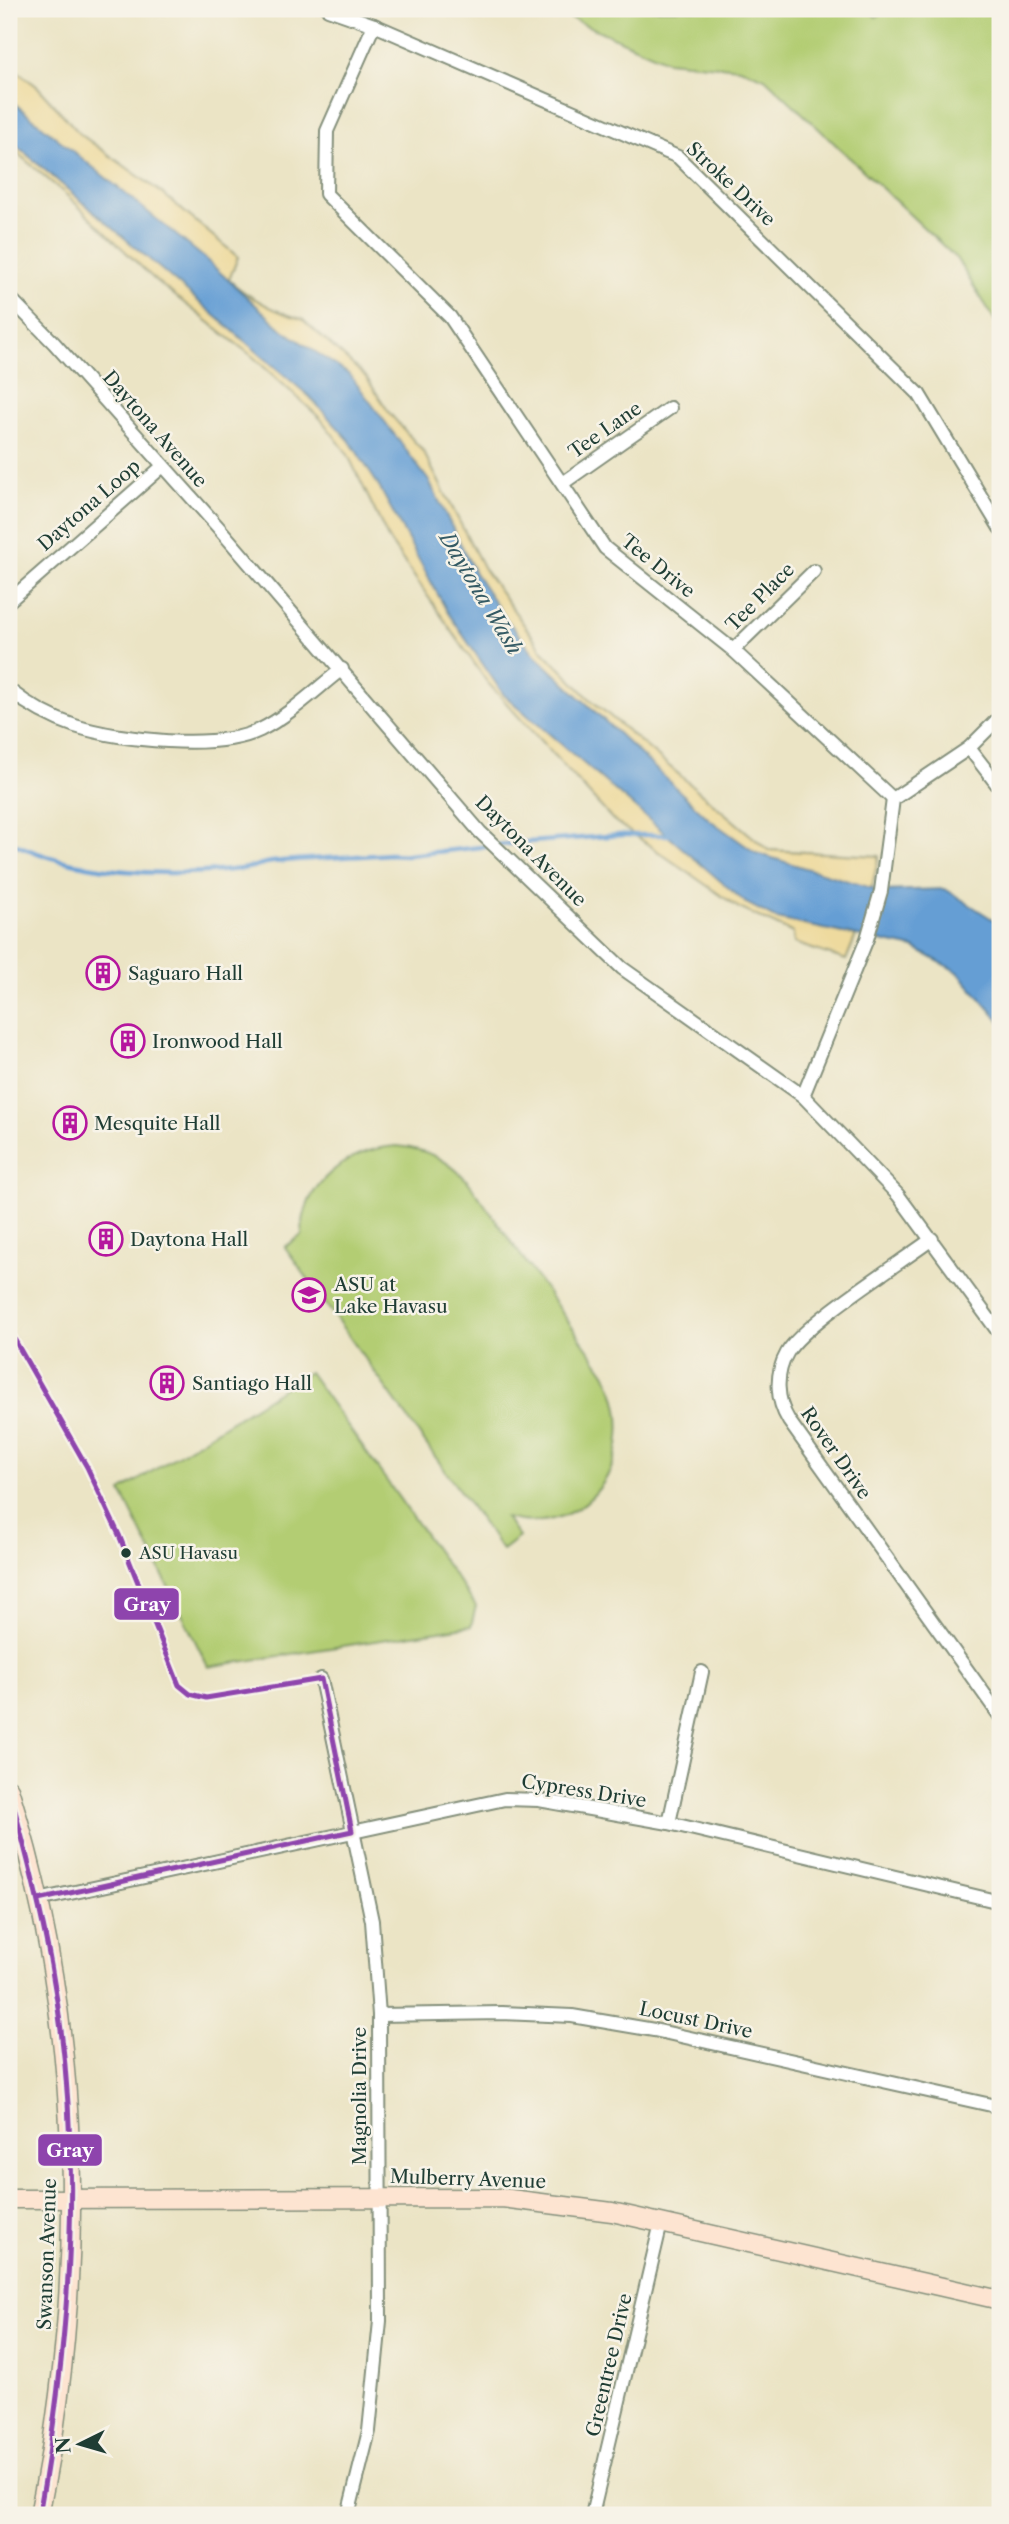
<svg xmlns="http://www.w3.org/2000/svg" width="1009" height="2524" viewBox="0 0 1009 2524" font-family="'Libre Caslon Text',serif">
  <rect width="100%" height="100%" fill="#f7f3e8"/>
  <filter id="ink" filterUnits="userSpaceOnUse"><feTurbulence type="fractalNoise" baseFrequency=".0143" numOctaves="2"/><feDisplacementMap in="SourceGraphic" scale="14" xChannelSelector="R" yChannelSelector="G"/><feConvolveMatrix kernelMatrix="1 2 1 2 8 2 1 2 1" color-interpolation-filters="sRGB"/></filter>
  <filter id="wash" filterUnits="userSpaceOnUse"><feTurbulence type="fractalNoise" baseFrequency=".00686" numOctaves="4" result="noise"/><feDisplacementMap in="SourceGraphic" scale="28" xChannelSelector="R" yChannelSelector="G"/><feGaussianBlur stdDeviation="1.57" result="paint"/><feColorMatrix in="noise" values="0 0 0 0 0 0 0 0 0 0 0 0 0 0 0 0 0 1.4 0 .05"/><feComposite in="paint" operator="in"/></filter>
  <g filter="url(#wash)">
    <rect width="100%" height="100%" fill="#ebe4c5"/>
    <g fill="#b3cd73" stroke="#698554" stroke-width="2">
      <path d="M550,9H868L876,17L889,9H1000V328L956,258L765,78L740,68L667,61Z"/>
      <path d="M397,1146C428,1149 450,1161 470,1184L605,1373C647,1447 593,1541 505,1518L519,1537L502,1550L285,1247L302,1235C302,1183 348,1149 397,1146Z"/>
      <path d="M309,1372L476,1606L471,1626L208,1667L121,1491Z"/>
    </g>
    <path fill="#eeda9e" stroke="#868c69" stroke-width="2" d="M9,65L38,87L80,134L162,193L238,257L229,280C248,297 277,313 302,319L366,377L390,414L423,451L484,569L543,651L590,699L768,850L879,856L867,908L846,960L794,943L793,933L739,908L613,820L487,682L389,540L347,453L320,418L252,356L155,280L70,198L9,146Z"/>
    <path fill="#659ed4" stroke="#426e84" stroke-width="2" d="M9,99L202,256L283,330L350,375L429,481L475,573L506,619L535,655L710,820L756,853L881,891L945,889L1000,924V1021L958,972L914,948L777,919L746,903L504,695L448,613L377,483L349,440L310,397L9,139Z"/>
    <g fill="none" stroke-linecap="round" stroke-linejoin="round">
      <path stroke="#659ed4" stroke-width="4.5" d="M9,841C77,875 166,877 241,869C252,868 262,863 272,862C311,858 351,857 390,854L408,855L517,843L621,835H669"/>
    </g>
  </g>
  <g filter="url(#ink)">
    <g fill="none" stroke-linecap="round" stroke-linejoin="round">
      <defs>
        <g id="street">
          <path d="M328,9L374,25L678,157L919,394L1000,528"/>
          <path d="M374,25L327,131L326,194L450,317L605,548L733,650L893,799"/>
          <path d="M9,297L54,343L218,527L480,832L622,968L803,1096L898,1195L1000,1334"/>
          <path d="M563,483L670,408"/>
          <path d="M9,601L163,466"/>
          <path d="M733,650L814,571"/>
          <path d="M9,690C28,705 51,718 75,726C119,740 217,751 260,730C290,715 316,689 342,669"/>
          <path d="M969,748L1000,788"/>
          <path d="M893,799L969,748L1000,717"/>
          <path d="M803,1096L867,939L881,891L893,799"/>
          <path d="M932,1239C900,1263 803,1324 787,1353C775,1374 776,1400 789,1421L1000,1716"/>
          <path d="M321,1679L372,1921L379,2015L380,2321L369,2431L348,2515"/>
          <path d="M669,1823L702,1672"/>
          <path d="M38,1900L505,1799L539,1800L669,1823L1000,1902"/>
          <path d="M379,2015L502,2013L572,2016L654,2030L1000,2107"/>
          <path d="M592,2515L661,2223"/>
        </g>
        <g id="secondary">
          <path d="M9,1789C83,2022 88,2277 39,2515"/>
          <path d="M9,2199L502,2198L612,2212L1000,2300"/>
        </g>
      </defs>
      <use href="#street" stroke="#85907c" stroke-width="16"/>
      <use href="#secondary" stroke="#85907c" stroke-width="21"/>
      <use href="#street" stroke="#fff" stroke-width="12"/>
      <use href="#secondary" stroke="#fde4d1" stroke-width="18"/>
      <defs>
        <g id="bus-1">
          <path d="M9,1330L87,1467L119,1535L179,1685L190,1694L206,1698L321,1679L352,1831L38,1900"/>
          <path d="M9,1789C25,1847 40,1905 51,1965C85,2147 71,2334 39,2515"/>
        </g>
      </defs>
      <use href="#bus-1" stroke="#f7f3e8" stroke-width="10"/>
      <use href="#bus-1" stroke="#8e44ad" stroke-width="5"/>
    </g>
  </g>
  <defs>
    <symbol id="building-ring" viewBox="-11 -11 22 22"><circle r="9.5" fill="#f7f3e8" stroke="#b5179e" stroke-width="1.5"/><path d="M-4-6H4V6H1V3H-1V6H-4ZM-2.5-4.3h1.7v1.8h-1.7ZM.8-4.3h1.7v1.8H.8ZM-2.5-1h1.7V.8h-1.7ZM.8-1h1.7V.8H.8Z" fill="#b5179e"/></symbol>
    <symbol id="university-ring" viewBox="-11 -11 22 22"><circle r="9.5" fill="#f7f3e8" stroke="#b5179e" stroke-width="1.5"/><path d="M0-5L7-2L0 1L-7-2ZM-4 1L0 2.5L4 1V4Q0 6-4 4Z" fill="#b5179e"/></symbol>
  </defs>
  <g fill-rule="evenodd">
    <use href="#building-ring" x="84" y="954" width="38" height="38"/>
    <use href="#building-ring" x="109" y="1022" width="38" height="38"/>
    <use href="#building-ring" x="51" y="1104" width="38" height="38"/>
    <use href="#building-ring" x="87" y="1220" width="38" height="38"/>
    <use href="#university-ring" x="290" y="1276" width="38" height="38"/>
    <use href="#building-ring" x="148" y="1364" width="38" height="38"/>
  </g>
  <circle fill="#1f3d34" stroke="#f7f3e8" stroke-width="2.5" cx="126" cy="1553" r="6"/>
  <g text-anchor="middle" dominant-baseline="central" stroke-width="5" stroke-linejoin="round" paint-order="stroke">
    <g font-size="17" fill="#1f3d34" stroke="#f7f3e8" text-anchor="start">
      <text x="139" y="1553">ASU Havasu</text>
    </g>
    <g font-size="19" fill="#1f3d34" stroke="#f7f3e8">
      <text transform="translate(731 184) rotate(43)">Stroke Drive</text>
      <text transform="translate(155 429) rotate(49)">Daytona Avenue</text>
      <text transform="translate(605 430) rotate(-35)">Tee Lane</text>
      <text transform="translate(89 505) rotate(-41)">Daytona Loop</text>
      <text transform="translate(658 566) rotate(39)">Tee Drive</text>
      <text transform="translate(760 597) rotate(-45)">Tee Place</text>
      <text transform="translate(531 851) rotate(45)">Daytona Avenue</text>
      <text transform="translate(836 1453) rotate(55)">Rover Drive</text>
      <text transform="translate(584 1791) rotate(9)">Cypress Drive</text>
      <text transform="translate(696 2020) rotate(12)">Locust Drive</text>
      <text transform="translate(359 2096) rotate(-90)">Magnolia Drive</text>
      <text transform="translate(468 2179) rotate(2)">Mulberry Avenue</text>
      <text transform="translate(47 2254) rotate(-88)">Swanson Avenue</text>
      <text transform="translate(609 2365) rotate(-77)">Greentree Drive</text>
    </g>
    <g font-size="19" fill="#1f3d34" stroke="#f7f3e8" text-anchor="start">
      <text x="128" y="973">Saguaro Hall</text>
      <text x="152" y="1041">Ironwood Hall</text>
      <text x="94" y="1123">Mesquite Hall</text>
      <text x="130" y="1239">Daytona Hall</text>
      <text x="334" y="1284">ASU at<tspan x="334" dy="22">Lake Havasu</tspan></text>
      <text x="192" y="1383">Santiago Hall</text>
    </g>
    <g font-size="21" font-style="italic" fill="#345a64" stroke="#f7f3e8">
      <text transform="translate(481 593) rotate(59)">Daytona Wash</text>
    </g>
  </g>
  <g stroke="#f7f3e8" stroke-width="2.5">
    <rect x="113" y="1587" width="67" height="34" rx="7" fill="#8e44ad"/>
    <rect x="37" y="2133" width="66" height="34" rx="7" fill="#8e44ad"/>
  </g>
  <g font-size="19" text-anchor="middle" font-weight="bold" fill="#fff">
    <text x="147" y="1611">Gray</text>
    <text x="70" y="2157">Gray</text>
  </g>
  <rect width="1009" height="2524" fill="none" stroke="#f7f3e8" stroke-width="35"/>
  <g transform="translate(80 2444) rotate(265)" stroke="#f7f3e8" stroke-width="5" paint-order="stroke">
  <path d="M0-5L12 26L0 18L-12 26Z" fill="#1f3d34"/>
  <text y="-10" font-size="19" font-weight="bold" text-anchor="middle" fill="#1f3d34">N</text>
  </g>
</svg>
